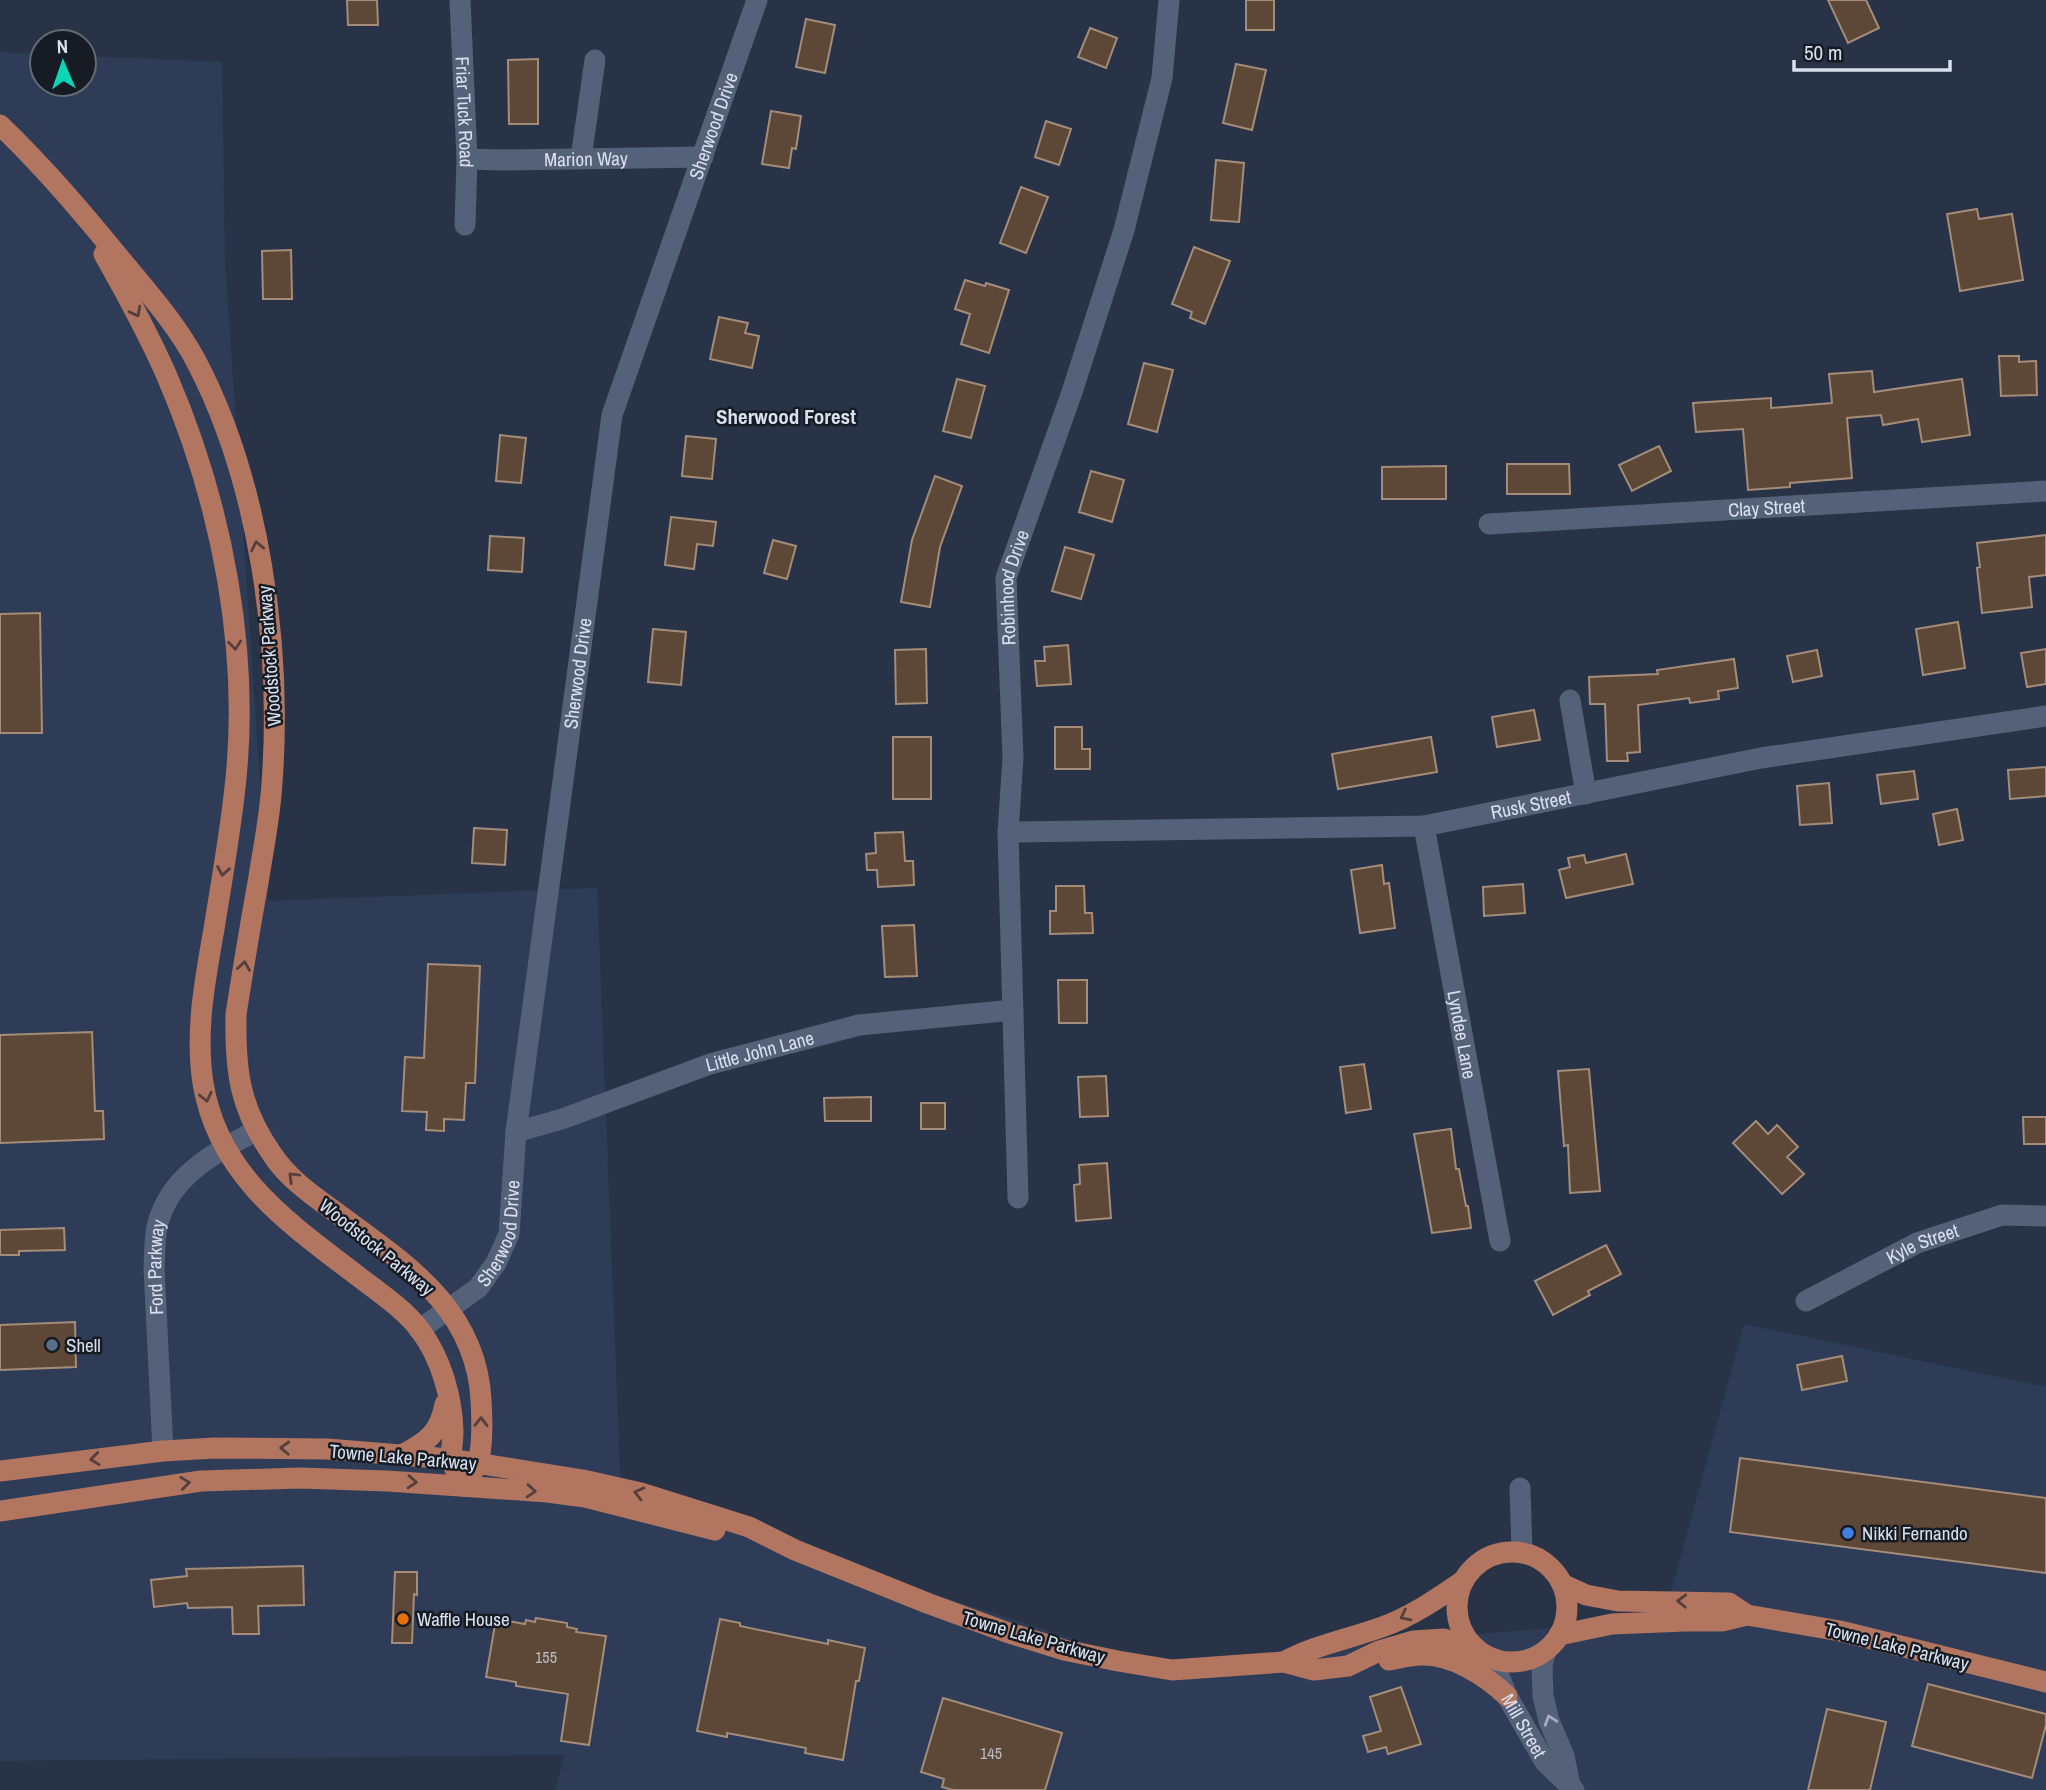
<svg xmlns="http://www.w3.org/2000/svg" width="2046" height="1790" viewBox="0 0 2046 1790" font-family="'Archivo Narrow',sans-serif">
  <rect width="100%" height="100%" fill="#283348"/>
  <path fill="#2f3c57" d="M0,52L42,54V84H84V56L222,62L225,260L268,901L597,888L621,1495L1150,1663L1664,1618L1744,1324L2046,1387V1790H555L565,1755L0,1761Z"/>
  <g fill="#5d4837" stroke="#a48c79" stroke-width="2">
    <path d="M347,0H377L378,25H348Z"/>
    <rect x="1246" y="0" width="28" height="30"/>
    <path d="M1828,0H1866L1879,28L1848,43Z"/>
    <path d="M806,19L835,25L825,73L796,67Z"/>
    <path d="M1090,28L1117,38L1106,68L1078,57Z"/>
    <path d="M538,59V124H509L508,60Z"/>
    <path d="M1236,64L1266,70L1252,130L1223,123Z"/>
    <path d="M771,111L801,116L796,149L792,148L789,168L762,164Z"/>
    <path d="M1046,121L1071,129L1059,165L1035,157Z"/>
    <path d="M1216,160L1244,163L1239,222L1211,220Z"/>
    <path d="M1021,187L1048,197L1026,253L1000,243Z"/>
    <path d="M1977,209L1979,219L2012,214L2023,280L1960,291L1947,214Z"/>
    <path d="M1194,247L1230,261L1205,324L1190,318L1192,312L1172,304Z"/>
    <path d="M291,250L292,299H263L262,251Z"/>
    <path d="M965,280L985,286L986,283L1009,290L989,353L961,344L970,314L955,309Z"/>
    <path d="M719,317L748,323L745,333L759,336L752,368L710,359Z"/>
    <path d="M1999,356H2019V362L2036,361L2037,395L2001,396Z"/>
    <path d="M1144,363L1173,370L1157,432L1128,424Z"/>
    <path d="M1872,371L1874,392L1962,379L1970,435L1922,442L1918,419L1883,425L1881,415L1847,418L1852,478L1790,483V487L1748,490L1743,429L1696,432L1693,403L1771,398V408L1832,403L1829,374Z"/>
    <path d="M957,379L985,386L971,438L943,431Z"/>
    <path d="M500,435L526,438L521,483L496,481Z"/>
    <path d="M686,436L716,439L712,479L682,476Z"/>
    <path d="M1659,446L1671,471L1632,491L1619,465Z"/>
    <path d="M1507,464H1569L1570,494H1507Z"/>
    <path d="M1446,466V499H1382V467Z"/>
    <path d="M1091,471L1124,480L1112,522L1079,512Z"/>
    <path d="M935,476L962,486L940,547L930,607L901,602L912,540Z"/>
    <path d="M671,517L716,522L713,546L697,544L694,569L665,565Z"/>
    <path d="M2046,535V575L2029,577L2032,607L1982,613L1977,568L1980,567L1977,543Z"/>
    <path d="M490,536L524,538L522,572L488,570Z"/>
    <path d="M773,540L796,546L787,579L764,573Z"/>
    <path d="M1065,547L1094,555L1081,599L1052,591Z"/>
    <path d="M40,613L42,733H0V614Z"/>
    <path d="M1958,622L1965,668L1923,675L1916,629Z"/>
    <path d="M653,629L686,632L681,685L648,682Z"/>
    <path d="M1068,645L1071,684L1037,686L1035,661H1045L1044,647Z"/>
    <path d="M926,649L927,703L896,704L895,650Z"/>
    <path d="M2046,649V684L2027,687L2021,653Z"/>
    <path d="M1817,650L1822,676L1793,682L1787,656Z"/>
    <path d="M1734,659L1738,688L1718,691L1719,699L1690,703L1689,698L1638,705L1640,752L1627,753L1628,761H1607L1605,704H1590L1589,677L1658,674L1657,670Z"/>
    <path d="M1534,710L1540,740L1497,747L1492,717Z"/>
    <path d="M1055,727H1082V749H1090V769H1055Z"/>
    <rect x="893" y="737" width="38" height="62"/>
    <path d="M1431,737L1437,772L1338,789L1332,754Z"/>
    <path d="M2046,767V796L2010,799L2008,770Z"/>
    <path d="M1914,771L1918,799L1881,804L1877,775Z"/>
    <path d="M1829,783L1832,823L1800,825L1797,786Z"/>
    <path d="M1957,809L1963,840L1939,845L1933,814Z"/>
    <path d="M474,828L507,830L505,865L472,863Z"/>
    <path d="M903,832L905,861H913L914,885L878,887L877,870H867L866,854L876,853L875,833Z"/>
    <path d="M1626,854L1633,884L1566,898L1559,870L1570,867L1568,858L1584,855L1586,863Z"/>
    <path d="M1382,865L1384,884L1389,883L1395,928L1360,933L1351,870Z"/>
    <path d="M1523,884L1525,913L1484,916L1483,887Z"/>
    <path d="M1056,886H1084L1085,913H1092L1093,933L1050,934V911H1056Z"/>
    <path d="M914,925L917,976L885,977L882,926Z"/>
    <path d="M428,964L480,966L475,1083H466L464,1120L444,1119V1131L426,1130L427,1112L402,1111L405,1057L424,1058Z"/>
    <path d="M1058,980H1087V1023H1059Z"/>
    <path d="M92,1032L95,1111H103L104,1139L0,1143V1035Z"/>
    <path d="M1364,1064L1371,1109L1346,1113L1340,1067Z"/>
    <path d="M1589,1069L1600,1191L1570,1193L1568,1145L1564,1146L1558,1071Z"/>
    <path d="M1106,1076L1108,1116L1080,1117L1078,1077Z"/>
    <path d="M871,1097V1121H825L824,1098Z"/>
    <rect x="921" y="1103" width="24" height="26"/>
    <path d="M2023,1117H2046V1144H2024Z"/>
    <path d="M1756,1121L1768,1134L1777,1125L1798,1147L1787,1157L1804,1174L1782,1194L1733,1143Z"/>
    <path d="M1451,1129L1456,1169H1459L1466,1206H1468L1471,1228L1432,1233L1414,1134Z"/>
    <path d="M1107,1163L1111,1218L1076,1221L1074,1185L1080,1184L1079,1165Z"/>
    <path d="M64,1228L65,1250L19,1251V1255H0V1230Z"/>
    <path d="M1606,1245L1621,1274L1588,1291L1590,1295L1553,1315L1535,1281Z"/>
    <path d="M75,1322L76,1367L0,1370V1325Z"/>
    <path d="M1842,1356L1847,1381L1802,1390L1797,1365Z"/>
    <path d="M1740,1458L2046,1498V1573L1730,1532Z"/>
    <path d="M303,1566L304,1605L258,1606L259,1634H233L232,1607L188,1608L187,1603L154,1607L151,1580L187,1576L186,1569Z"/>
    <path d="M395,1572H417V1595L414,1594L412,1643H392Z"/>
    <path d="M536,1618L567,1623V1627L577,1629L576,1632L606,1636L589,1745L561,1741L568,1694L516,1686V1682L486,1677L496,1619L525,1624L526,1620L535,1622Z"/>
    <path d="M720,1619L740,1623V1626L828,1644V1640L865,1648L859,1681H856L843,1760L805,1753L806,1748L727,1733V1737L697,1731Z"/>
    <path d="M1928,1684L2046,1714V1725L2032,1778L1912,1746Z"/>
    <path d="M1401,1687L1421,1744L1388,1754L1386,1747L1368,1752L1363,1736L1381,1731L1370,1697Z"/>
    <path d="M943,1698L1062,1733L1045,1790H953L942,1787L944,1779L921,1772Z"/>
    <path d="M1827,1709L1886,1722L1870,1790H1808Z"/>
  </g>
  <g fill="none" stroke-linecap="round" stroke-linejoin="round">
    <g stroke="#556178" stroke-width="21">
      <path id="s1" d="M460,0L467,159L465,225"/>
      <path d="M581,158L595,60"/>
      <path id="s2" d="M467,159L500,160L703,157"/>
      <path id="s3" d="M1489,524L2046,491"/>
      <path d="M1570,700L1586,794"/>
      <path id="s4" d="M1424,826L1500,1241"/>
      <path id="s5" d="M1008,832L1424,826L1761,758L2046,716"/>
      <path id="s6" d="M516,1132L562,1119L710,1064L859,1025L1013,1010"/>
      <path id="s7" d="M1018,1198L1008,832L1013,758L1006,578L1072,392L1124,230L1162,78L1169,0"/>
      <path id="s8" d="M1806,1301L1917,1243L2002,1215L2046,1216"/>
      <path id="s9" d="M419,1330L478,1288L496,1263L509,1234L516,1132L612,415L757,0"/>
      <path id="s10" d="M163,1451L154,1268C155,1250 154,1230 161,1214C176,1172 220,1150 257,1130"/>
      <path d="M1520,1488L1522,1553"/>
      <path d="M1546,1650L1542,1666L1543,1696L1549,1721L1564,1756L1570,1785"/>
      <path id="s11" d="M1492,1658L1507,1696L1545,1762L1574,1790"/>
    </g>
    <g stroke="#b27560" stroke-width="21">
      <path d="M0,125C46,169 87,218 127,267C152,297 178,327 196,361C260,483 282,647 272,783C270,817 263,850 258,883C250,926 243,970 236,1014C235,1070 239,1107 272,1154C286,1176 309,1193 330,1208C399,1260 476,1304 481,1400C482,1416 483,1450 477,1464C474,1471 467,1479 463,1486"/>
      <path d="M104,254C126,293 148,333 166,374C222,503 252,655 234,796C229,840 221,885 214,929C205,980 195,1031 203,1083C218,1176 290,1224 359,1277C380,1293 404,1309 420,1330C441,1358 452,1397 453,1431C453,1449 448,1454 456,1471"/>
      <path d="M402,1455C427,1442 440,1433 445,1404"/>
      <path d="M0,1471L163,1451L215,1448L327,1449L450,1459L583,1480L641,1493L749,1527L795,1550L927,1603L1006,1632L1064,1650L1118,1661L1172,1670L1284,1662L1314,1670L1348,1666L1379,1651L1413,1641L1444,1639L1476,1649"/>
      <path d="M0,1511L201,1481L300,1478L387,1481L547,1492L585,1497L715,1530"/>
      <circle cx="1512" cy="1607" r="55"/>
      <path d="M1562,1584L1586,1595L1618,1601L1729,1603L1747,1615"/>
      <path d="M1559,1635L1612,1624L1685,1621H1722L1747,1615L1840,1631L2046,1682"/>
      <path d="M1389,1660C1400,1658 1411,1655 1422,1655C1452,1654 1486,1676 1507,1696"/>
      <path d="M1284,1662C1315,1645 1349,1639 1382,1627C1411,1617 1438,1598 1463,1581"/>
    </g>
  </g>
  <defs><path id="oneway-chevron" d="M-2-3.5L2.5 0L-2 3.5" fill="none" stroke-width="1.6" stroke-linecap="round" stroke-linejoin="round" transform="scale(1.75)"/></defs>
  <g stroke="#543f3c">
    <use href="#oneway-chevron" transform="translate(136 312) rotate(62)"/>
    <use href="#oneway-chevron" transform="translate(257 546) rotate(-102)"/>
    <use href="#oneway-chevron" transform="translate(235 645) rotate(84)"/>
    <use href="#oneway-chevron" transform="translate(223 871) rotate(100)"/>
    <use href="#oneway-chevron" transform="translate(244 966) rotate(-81)"/>
    <use href="#oneway-chevron" transform="translate(206 1097) rotate(77)"/>
    <use href="#oneway-chevron" transform="translate(293 1177) rotate(-136)"/>
    <use href="#oneway-chevron" transform="translate(481 1422) rotate(-89)"/>
    <use href="#oneway-chevron" transform="translate(285 1448) rotate(-178)"/>
    <use href="#oneway-chevron" transform="translate(95 1459) rotate(173)"/>
    <use href="#oneway-chevron" transform="translate(412 1482) rotate(4)"/>
    <use href="#oneway-chevron" transform="translate(185 1483) rotate(-7)"/>
    <use href="#oneway-chevron" transform="translate(531 1491) rotate(4)"/>
    <use href="#oneway-chevron" transform="translate(639 1493) rotate(-166)"/>
    <use href="#oneway-chevron" transform="translate(1682 1601) rotate(-178)"/>
    <use href="#oneway-chevron" transform="translate(1405 1616) rotate(153)"/>
  </g>
  <use stroke="#a4adbe" href="#oneway-chevron" transform="translate(1550 1720) rotate(-108)"/>
  <circle fill="#5c6f8a" stroke="#161b24" stroke-width="2.5" cx="52" cy="1345" r="7"/>
  <circle fill="#3f7fe0" stroke="#161b24" stroke-width="2.5" cx="1848" cy="1533" r="7"/>
  <circle fill="#e8710a" stroke="#161b24" stroke-width="2.5" cx="403" cy="1619" r="7"/>
  <g text-anchor="middle" dominant-baseline="central" stroke-width="5" stroke-linejoin="round" paint-order="stroke">
    <g font-size="16" fill="#babac0">
      <text x="546" y="1657">155</text>
      <text x="991" y="1753">145</text>
    </g>
    <g font-size="19" fill="#d9e0ed" stroke="#161b24">
      <text stroke="none"><textPath href="#s1" startOffset="112">Friar Tuck Road</textPath></text>
      <text stroke="none"><textPath href="#s9" startOffset="1267">Sherwood Drive</textPath></text>
      <text stroke="none"><textPath href="#s2" startOffset="119">Marion Way</textPath></text>
      <text stroke="none"><textPath href="#s3" startOffset="278">Clay Street</textPath></text>
      <text stroke="none"><textPath href="#s7" startOffset="612">Robinhood Drive</textPath></text>
      <text transform="translate(269 656) rotate(-94)">Woodstock Parkway</text>
      <text stroke="none"><textPath href="#s9" startOffset="700">Sherwood Drive</textPath></text>
      <text stroke="none"><textPath href="#s5" startOffset="525">Rusk Street</textPath></text>
      <text stroke="none"><textPath href="#s4" startOffset="212">Lyndee Lane</textPath></text>
      <text stroke="none"><textPath href="#s6" startOffset="257">Little John Lane</textPath></text>
      <text stroke="none"><textPath href="#s9" startOffset="133">Sherwood Drive</textPath></text>
      <text stroke="none"><textPath href="#s8" startOffset="130">Kyle Street</textPath></text>
      <text transform="translate(377 1247) rotate(39)">Woodstock Parkway</text>
      <text stroke="none"><textPath href="#s10" startOffset="184">Ford Parkway</textPath></text>
      <text transform="translate(403 1457) rotate(5)">Towne Lake Parkway</text>
      <text transform="translate(1034 1637) rotate(16)">Towne Lake Parkway</text>
      <text transform="translate(1897 1646) rotate(14)">Towne Lake Parkway</text>
      <text stroke="none"><textPath href="#s11" startOffset="75">Mill Street</textPath></text>
    </g>
    <g font-size="19" fill="#d9e0ed" stroke="#161b24" text-anchor="start">
      <text x="66" y="1345">Shell</text>
      <text x="1862" y="1533">Nikki Fernando</text>
      <text x="417" y="1619">Waffle House</text>
    </g>
    <g font-size="21" font-weight="bold" fill="#d9e0ed" stroke="#161b24">
      <text x="786" y="416">Sherwood Forest</text>
    </g>
  </g>
  <g transform="translate(63 63) rotate(358)"><circle r="33" fill="#161b24" stroke="#646a74" stroke-width="2"/>
  <path d="M0-5L12 26L0 18L-12 26Z" fill="#0cd5b5"/>
  <text y="-10" font-size="19" font-weight="bold" text-anchor="middle" fill="#d9e0ed">N</text>
  </g>
  <path d="M1794 60v10h156v-10" fill="none" stroke="#d9e0ed" stroke-width="3.5"/>
  <text x="1804" y="60" font-size="21" fill="#d9e0ed" stroke="#161b24" stroke-width="5" paint-order="stroke">50 m</text>
</svg>
